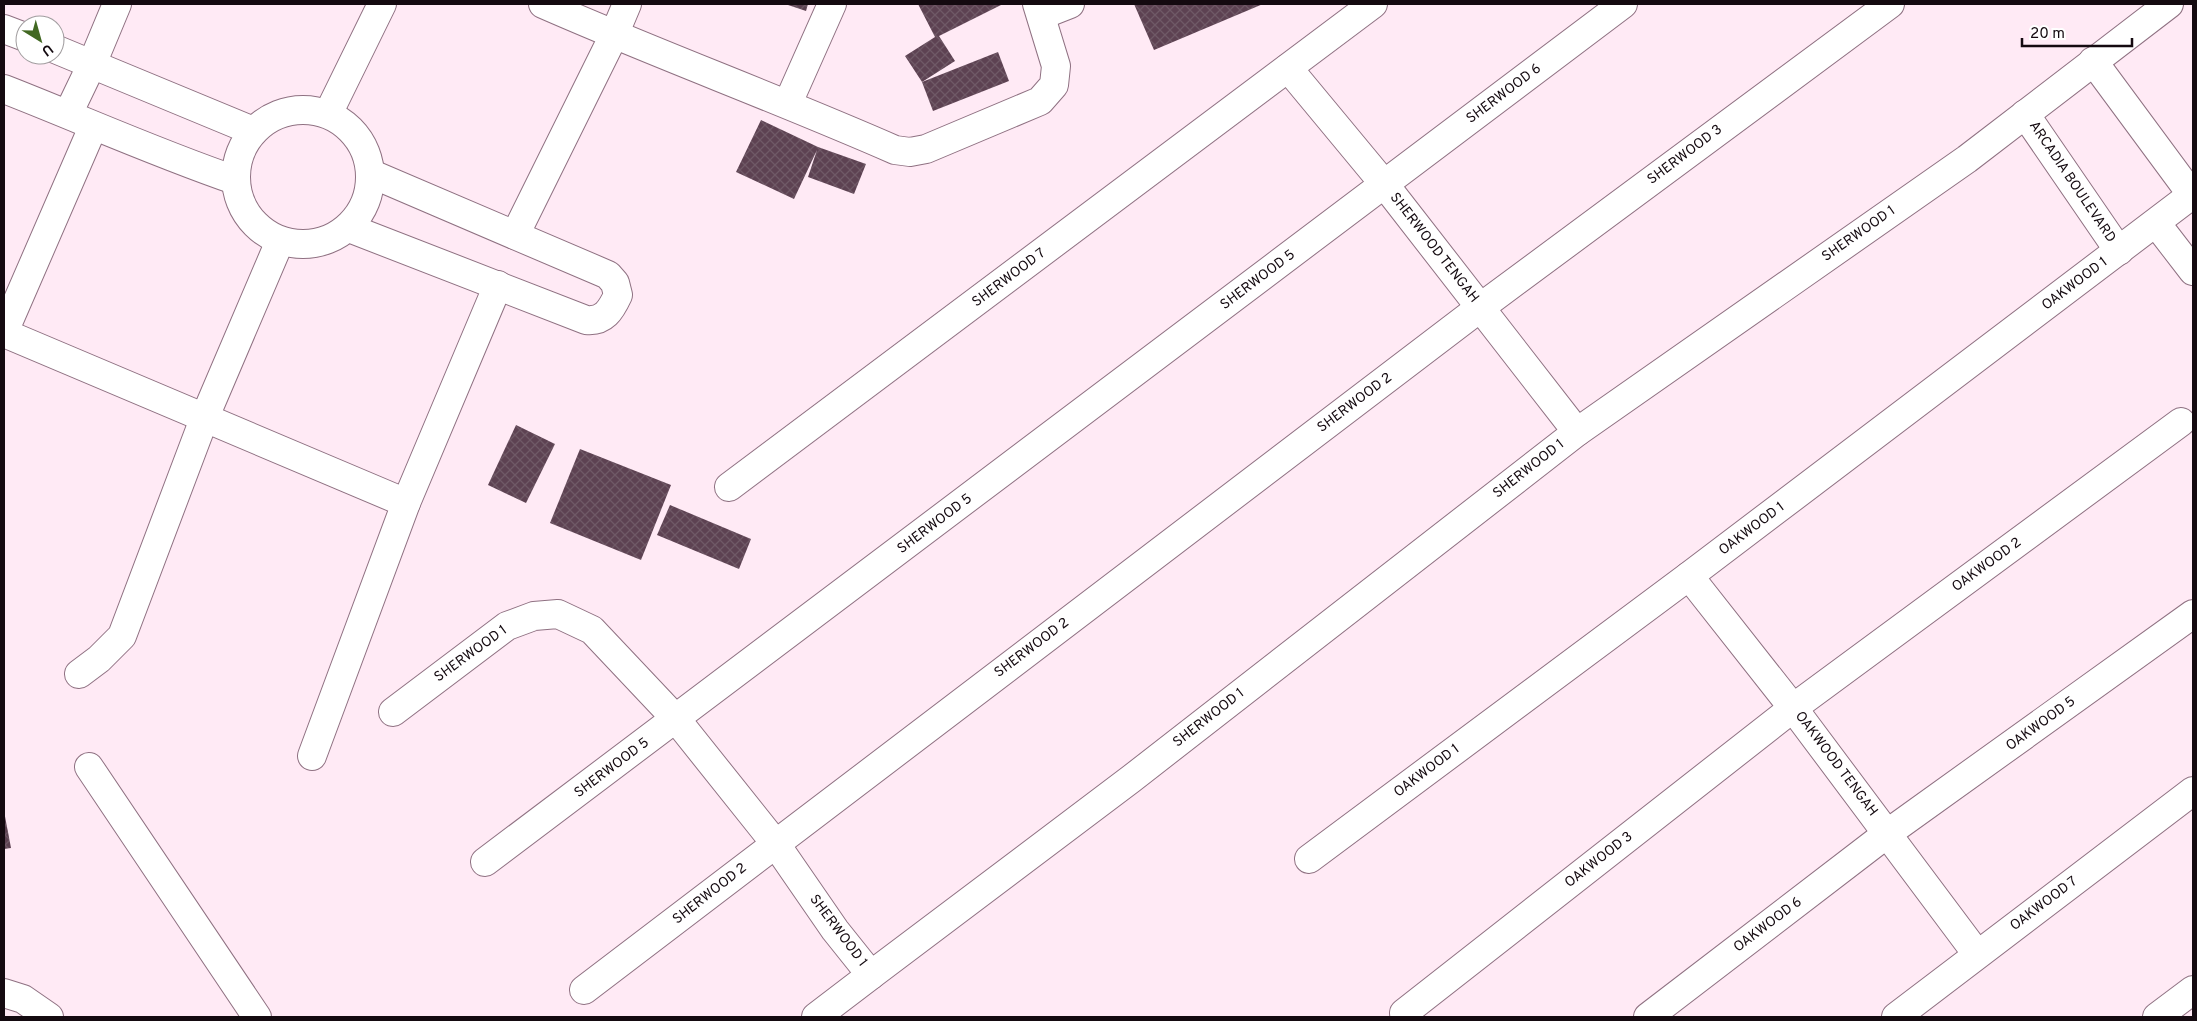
<svg xmlns="http://www.w3.org/2000/svg" width="2197" height="1021" viewBox="0 0 2197 1021" font-family="Overpass,sans-serif">
  <defs>
    <pattern id="building-cross-hatch" width="8" height="8" patternUnits="userSpaceOnUse" patternTransform="scale(1.25)"><rect width="8" height="8" fill="#5d4252"/><path d="M0 0l8 8M0 8l8-8" fill="none" stroke="#6f5966"/></pattern>
  </defs>
  <rect width="100%" height="100%" fill="#ffeaf5"/>
  <g fill="url(#building-cross-hatch)">
    <path d="M785,4H808L806,11Z"/>
    <path d="M918,4H1003L939,36L955,61L922,82L905,56L935,37Z"/>
    <path d="M1134,4H1263L1154,50Z"/>
    <path d="M998,52L1009,81L933,111L922,82Z"/>
    <path d="M761,120L818,147L866,164L854,194L808,177L817,150L794,199L736,172Z"/>
    <path d="M516,425L555,444L526,503L488,485Z"/>
    <path d="M580,449L671,485L641,560L550,523Z"/>
    <path d="M670,505L751,539L739,569L657,535Z"/>
    <path d="M4,811L11,848L4,849Z"/>
  </g>
  <g fill="none" stroke-linecap="round" stroke-linejoin="round">
    <defs>
      <g id="street">
        <path d="M543,4C659,55 779,99 895,150L910,152L926,149L1040,101L1054,85L1056,66L1037,4"/>
        <path d="M1042,15L1070,4"/>
        <path d="M4,29L25,37"/>
        <path d="M55,49L253,131"/>
        <path d="M2093,61L2192,195"/>
        <path d="M1288,68L1385,185L1577,432"/>
        <path d="M4,89C81,119 156,153 235,180"/>
        <path d="M788,103L832,4"/>
        <circle cx="303" cy="177" r="67"/>
        <path d="M68,114L92,64L117,4"/>
        <path d="M328,114L382,4"/>
        <path d="M2025,114L2119,251"/>
        <path d="M2156,223L2193,271"/>
        <path d="M349,228L586,320C604,322 611,310 618,295L615,283L608,275L372,174"/>
        <path d="M515,235L614,35L627,4"/>
        <path d="M4,332L93,127"/>
        <path d="M4,333L406,503"/>
        <path d="M729,487L1373,4"/>
        <path d="M1689,576L1793,708L1977,954"/>
        <path d="M79,674L99,659L122,636L204,419L280,241"/>
        <path d="M393,712L507,626L534,616L558,614L592,630L676,719L775,843L835,930L871,975L1131,779L1577,432L1967,159L2169,4"/>
        <path d="M312,756L406,503L498,285"/>
        <path d="M89,767L257,1017"/>
        <path d="M1309,859L1689,576L2193,194"/>
        <path d="M485,862L1623,4"/>
        <path d="M584,990L1481,307L1890,4"/>
        <path d="M4,993L23,999L49,1017"/>
        <path d="M1404,1013L1793,708L2181,422"/>
        <path d="M816,1017L871,975"/>
        <path d="M1648,1017L1888,833L2193,614"/>
        <path d="M1896,1017L2193,791"/>
        <path d="M2157,1017L2193,990"/>
      </g>
    </defs>
    <use href="#street" stroke="#8f7182" stroke-width="30"/>
    <use href="#street" stroke="#fff" stroke-width="28"/>
  </g>
  <g text-anchor="middle" dominant-baseline="central" stroke-width="5" stroke-linejoin="round" paint-order="stroke">
    <g font-size="14" fill="#140a10" stroke="#fff">
      <text transform="translate(1504 94) rotate(-37)">SHERWOOD 6</text>
      <text transform="translate(1685 155) rotate(-37)">SHERWOOD 3</text>
      <text transform="translate(2072 182) rotate(56)">ARCADIA BOULEVARD</text>
      <text transform="translate(1859 234) rotate(-35)">SHERWOOD 1</text>
      <text transform="translate(1434 248) rotate(52)">SHERWOOD TENGAH</text>
      <text transform="translate(1009 278) rotate(-37)">SHERWOOD 7</text>
      <text transform="translate(1258 280) rotate(-37)">SHERWOOD 5</text>
      <text transform="translate(2075 284) rotate(-37)">OAKWOOD 1</text>
      <text transform="translate(1355 403) rotate(-37)">SHERWOOD 2</text>
      <text transform="translate(1529 469) rotate(-38)">SHERWOOD 1</text>
      <text transform="translate(935 524) rotate(-37)">SHERWOOD 5</text>
      <text transform="translate(1752 529) rotate(-37)">OAKWOOD 1</text>
      <text transform="translate(1987 565) rotate(-36)">OAKWOOD 2</text>
      <text transform="translate(1032 648) rotate(-37)">SHERWOOD 2</text>
      <text transform="translate(471 654) rotate(-36)">SHERWOOD 1</text>
      <text transform="translate(1209 718) rotate(-38)">SHERWOOD 1</text>
      <text transform="translate(2041 724) rotate(-36)">OAKWOOD 5</text>
      <text transform="translate(1836 764) rotate(53)">OAKWOOD TENGAH</text>
      <text transform="translate(612 768) rotate(-37)">SHERWOOD 5</text>
      <text transform="translate(1427 771) rotate(-37)">OAKWOOD 1</text>
      <text transform="translate(1599 860) rotate(-38)">OAKWOOD 3</text>
      <text transform="translate(710 894) rotate(-38)">SHERWOOD 2</text>
      <text transform="translate(2044 904) rotate(-37)">OAKWOOD 7</text>
      <text transform="translate(1768 925) rotate(-37)">OAKWOOD 6</text>
      <text transform="translate(838 931) rotate(53)">SHERWOOD 1</text>
    </g>
  </g>
  <rect width="2197" height="1021" fill="none" stroke="#140a10" stroke-width="10"/>
  <g transform="translate(40 40) rotate(143)"><circle r="24" fill="#ffffff" stroke="#a19d9f"/>
  <path d="M0-4L9 19L0 12L-9 19Z" fill="#416822"/>
  <text y="-8" font-size="14" font-weight="bold" text-anchor="middle" fill="#140a10">U</text>
  </g>
  <path d="M2022 38v8h110v-8" fill="none" stroke="#140a10" stroke-width="2.5"/>
  <text x="2030" y="38" font-size="15" fill="#140a10" stroke="#ffffff" stroke-width="4" paint-order="stroke">20 m</text>
</svg>
